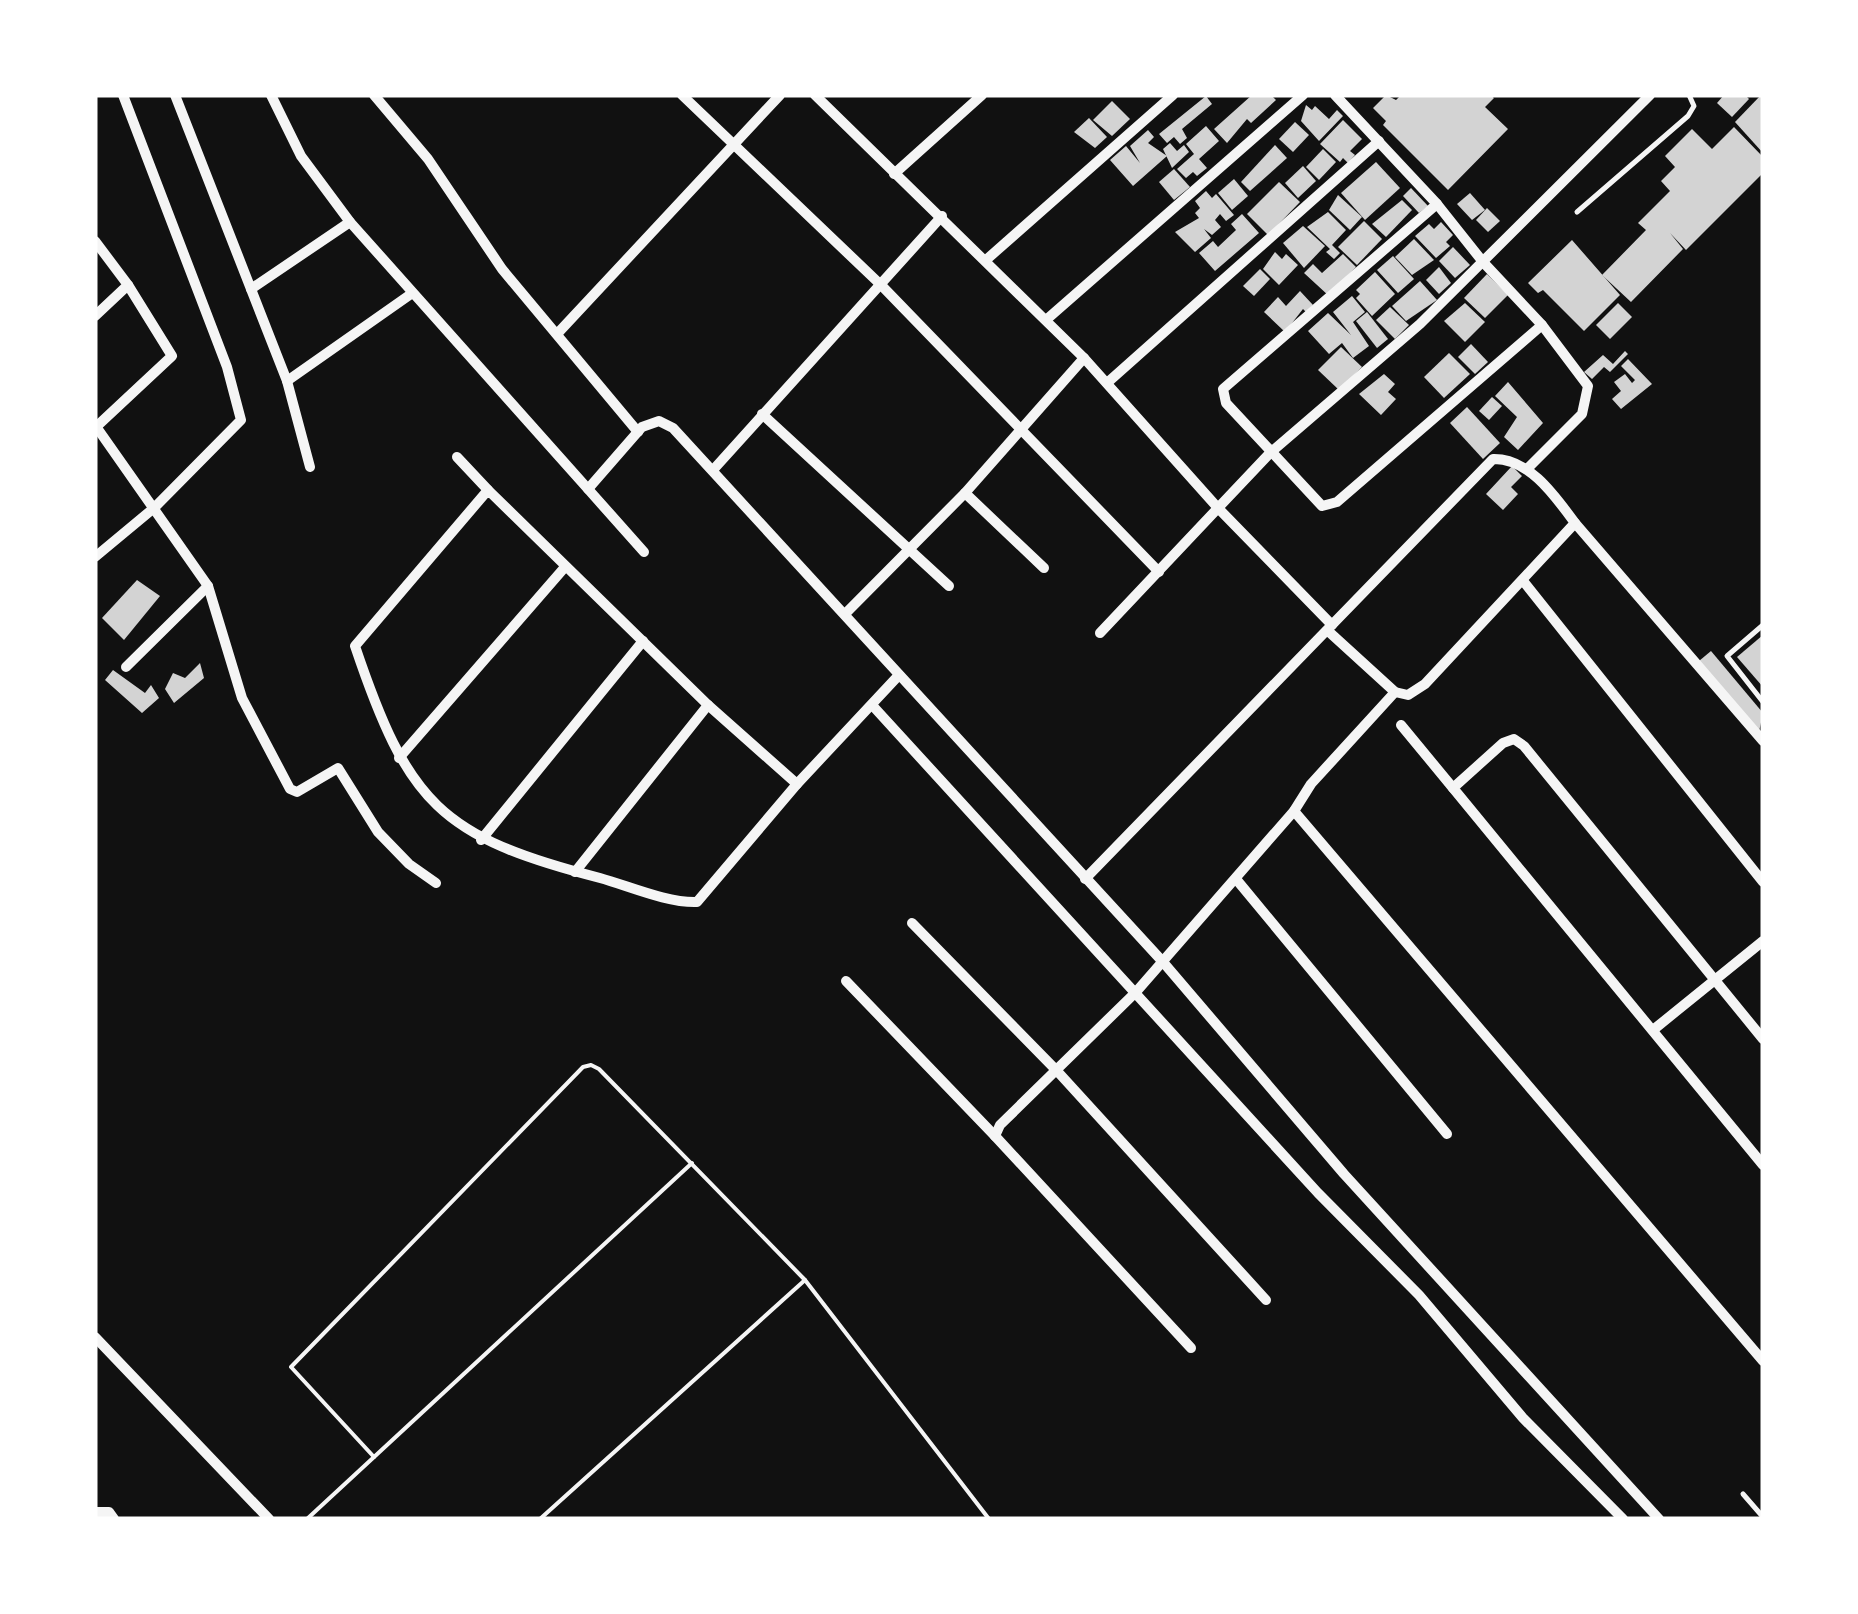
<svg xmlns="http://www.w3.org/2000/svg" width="1858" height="1614" viewBox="0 0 1858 1614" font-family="Signika,sans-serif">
  <rect width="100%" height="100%" fill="#111"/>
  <g fill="#d3d3d3">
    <path d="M1252,95H1271L1276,100L1251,123L1247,119L1227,143L1214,129Z"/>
    <path d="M1386,95L1396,100L1401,95H1490L1494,98L1485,107L1508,129L1448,190L1383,125L1386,121L1373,108Z"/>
    <path d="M1724,95H1745L1749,99L1732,117L1717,103Z"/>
    <path d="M1761,95H1763V153L1735,122Z"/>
    <path d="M1206,96L1212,104L1182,129L1187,138L1180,144L1174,137L1167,143L1159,134Z"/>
    <path d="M1112,101L1130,119L1112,136L1093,120Z"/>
    <path d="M1306,105L1312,110L1315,106L1329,119L1337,110L1343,116L1319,141L1301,121Z"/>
    <path d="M1089,118L1107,137L1095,148L1074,132Z"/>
    <path d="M1343,120L1362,139L1350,151L1355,155L1348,163L1343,158L1340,162L1320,144Z"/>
    <path d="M1295,122L1309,135L1293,152L1279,139Z"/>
    <path d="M1206,126L1219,141L1199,159L1207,168L1197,176L1193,172L1186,178L1177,169L1194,154L1186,144Z"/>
    <path d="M1734,127L1763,157V173L1686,250L1670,233L1683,249L1631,302L1602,275L1646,230L1638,223L1670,191L1661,181L1675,167L1665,156L1692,129L1712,149Z"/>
    <path d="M1148,130L1154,137L1148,143L1167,156L1133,186L1110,160L1126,146L1140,163L1130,146Z"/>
    <path d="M1170,143L1177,151L1184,145L1189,152L1172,168L1163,149Z"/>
    <path d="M1275,145L1287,158L1250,191L1241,182Z"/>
    <path d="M1323,149L1336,162L1319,180L1306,167Z"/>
    <path d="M1376,162L1400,188L1365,220L1341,193Z"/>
    <path d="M1303,166L1316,181L1298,198L1285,183Z"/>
    <path d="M1174,169L1190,187L1174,200L1159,182Z"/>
    <path d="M1234,179L1248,196L1232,210L1218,193Z"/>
    <path d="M1279,182L1300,202L1268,235L1247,214Z"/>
    <path d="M1411,188L1428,206L1419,213L1403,196Z"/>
    <path d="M1206,191L1212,198L1216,194L1234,215L1226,221L1220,214L1215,220L1221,227L1212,235L1204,229L1211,238L1195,252L1175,232L1199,218L1195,213L1200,208L1195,201Z"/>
    <path d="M1470,193L1485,210L1472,220L1457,204Z"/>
    <path d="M1338,195L1362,217L1350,230L1329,210Z"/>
    <path d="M1402,200L1412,210L1386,237L1372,224Z"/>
    <path d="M1487,208L1500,221L1488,232L1476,220Z"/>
    <path d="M1328,212L1346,230L1332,245L1340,253L1334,259L1326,252L1330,249L1307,227Z"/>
    <path d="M1242,214L1259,233L1215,271L1199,253L1213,241L1218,247L1236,230L1231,224Z"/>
    <path d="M1364,221L1382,239L1357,265L1338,247Z"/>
    <path d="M1441,222L1453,235L1446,242L1450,246L1436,258L1415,236L1429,224L1434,229Z"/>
    <path d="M1303,226L1325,246L1304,268L1283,243Z"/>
    <path d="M1414,239L1434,260L1412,275L1395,257Z"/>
    <path d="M1572,240L1620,295L1584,331L1543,290L1538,293L1528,283Z"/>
    <path d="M1453,247L1470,265L1455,278L1439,261Z"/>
    <path d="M1275,252L1282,259L1286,254L1298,265L1279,285L1263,269Z"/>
    <path d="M1343,254L1356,267L1329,296L1304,273L1313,264L1322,273Z"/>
    <path d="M1393,256L1414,279L1398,293L1377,270Z"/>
    <path d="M1439,267L1451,283L1439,294L1426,280Z"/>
    <path d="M1260,269L1270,279L1254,296L1243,286Z"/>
    <path d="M1375,272L1395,294L1372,316L1356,298L1360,294L1356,290Z"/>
    <path d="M1487,274L1508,295L1485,318L1464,298Z"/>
    <path d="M1420,281L1437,300L1406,321L1392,306Z"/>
    <path d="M1300,291L1313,305L1306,312L1303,309L1285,332L1264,312L1278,297L1286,306Z"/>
    <path d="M1352,296L1365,312L1353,322L1369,346L1353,358L1342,343L1329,354L1308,331L1328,313L1351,335L1333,312Z"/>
    <path d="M1465,303L1485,322L1465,342L1444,321Z"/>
    <path d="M1618,303L1632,317L1610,339L1596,325Z"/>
    <path d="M1390,307L1409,325L1395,339L1376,320Z"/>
    <path d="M1367,312L1388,339L1377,348L1356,321Z"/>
    <path d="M1471,344L1488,362L1475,374L1458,357Z"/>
    <path d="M1341,347L1362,367L1339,390L1318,370Z"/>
    <path d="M1625,351L1628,354L1610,372L1604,367L1592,379L1584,372L1603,355L1613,364Z"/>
    <path d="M1449,353L1470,374L1444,398L1424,377Z"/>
    <path d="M1628,359L1652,384L1621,409L1612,399L1621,391L1614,382L1625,374L1632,383L1635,380L1621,366Z"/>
    <path d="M1384,374L1395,384L1388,392L1396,399L1381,415L1359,394Z"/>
    <path d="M1508,382L1543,423L1518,450L1504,437L1517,417L1495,396Z"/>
    <path d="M1492,397L1502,406L1489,420L1479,411Z"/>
    <path d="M1467,407L1500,443L1483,459L1450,423Z"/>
    <path d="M1512,466L1522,476L1511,487L1518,494L1503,510L1486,494Z"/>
    <path d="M137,580L160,596L124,640L102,618Z"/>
    <path d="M1763,635V687L1737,657Z"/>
    <path d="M1711,651L1763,713L1759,732L1699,661Z"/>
    <path d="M200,663L204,678L174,703L165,689L173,673L185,678Z"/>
    <path d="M113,670L145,693L151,685L159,698L142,713L105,680Z"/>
  </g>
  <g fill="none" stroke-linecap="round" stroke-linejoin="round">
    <g stroke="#f5f5f5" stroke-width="4">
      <path d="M374,1457L291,1367L583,1067L591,1065L599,1069L805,1280"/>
      <path d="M307,1519L692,1163"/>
      <path d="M540,1519L805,1280L989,1519"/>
    </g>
    <g stroke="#f5f5f5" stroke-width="5">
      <path d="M1577,212L1688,116L1694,106L1689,95"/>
      <path d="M1763,625L1727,656L1763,702"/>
      <path d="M1743,1494L1763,1517"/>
    </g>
    <g stroke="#f5f5f5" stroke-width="10">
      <path d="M175,95L287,381L310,467"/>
      <path d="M271,95L301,156L350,222L588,489L642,427L659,421L673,428L1163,962L1344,1174L1659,1519"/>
      <path d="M374,95L428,159L502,269L638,432"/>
      <path d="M682,95L882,286L1159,572"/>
      <path d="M815,95L1084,358L1218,508L1270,453L1420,324L1650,95"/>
      <path d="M1335,95L1437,204L1483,262L1542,325L1588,386L1582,414L1527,469"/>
      <path d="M894,174L982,95"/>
      <path d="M1437,204L1223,389L1226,403L1322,506L1337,502L1542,325"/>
      <path d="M95,241L128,285L95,316"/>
      <path d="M986,260L1173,95"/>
      <path d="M251,289L350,222"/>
      <path d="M1046,320L1303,95"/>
      <path d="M557,334L780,95"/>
      <path d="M287,381L411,294"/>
      <path d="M1107,383L1379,141"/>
      <path d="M762,414L949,586"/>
      <path d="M95,425L208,586L242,698L290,789L297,792L338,768L378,832L409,864L436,883"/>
      <path d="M96,427L172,356L128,285"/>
      <path d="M457,457L488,490"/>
      <path d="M713,470L942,216"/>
      <path d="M588,489L644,552"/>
      <path d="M488,490L708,705L797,784L697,902C667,903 629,886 600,878C440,837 408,803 355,646Z"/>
      <path d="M965,493L1044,568"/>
      <path d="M1575,523L1763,741"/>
      <path d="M95,557L154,508L241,420L227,367L123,95"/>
      <path d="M1524,582L1763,882"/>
      <path d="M845,614L965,493L1084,358"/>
      <path d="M1100,633L1218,508L1332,625"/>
      <path d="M126,667L208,586"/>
      <path d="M872,705L1318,1193L1419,1295L1523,1418L1623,1519"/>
      <path d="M1401,725L1453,788"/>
      <path d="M399,758L565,567"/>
      <path d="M797,784L899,675"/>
      <path d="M1294,811L1763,1361"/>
      <path d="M481,840L643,641"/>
      <path d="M575,872L708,705"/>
      <path d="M1085,879L1493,459C1529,458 1555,496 1575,523L1425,684L1408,695L1395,692L1327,630"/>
      <path d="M1236,879L1447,1134"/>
      <path d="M912,923L1058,1072L1266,1300"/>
      <path d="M846,981L995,1136"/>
      <path d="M1653,1030L1763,941"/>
      <path d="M1763,1039L1524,746L1514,739L1503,743L1453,788L1763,1165"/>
      <path d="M95,1337L269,1519"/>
      <path d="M1191,1348L995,1136L1000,1125L1136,992L1294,811L1311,784L1395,692"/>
      <path d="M95,1512H109L114,1519"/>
    </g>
  </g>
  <rect width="1858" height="1614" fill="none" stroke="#ffffff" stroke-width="195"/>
</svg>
